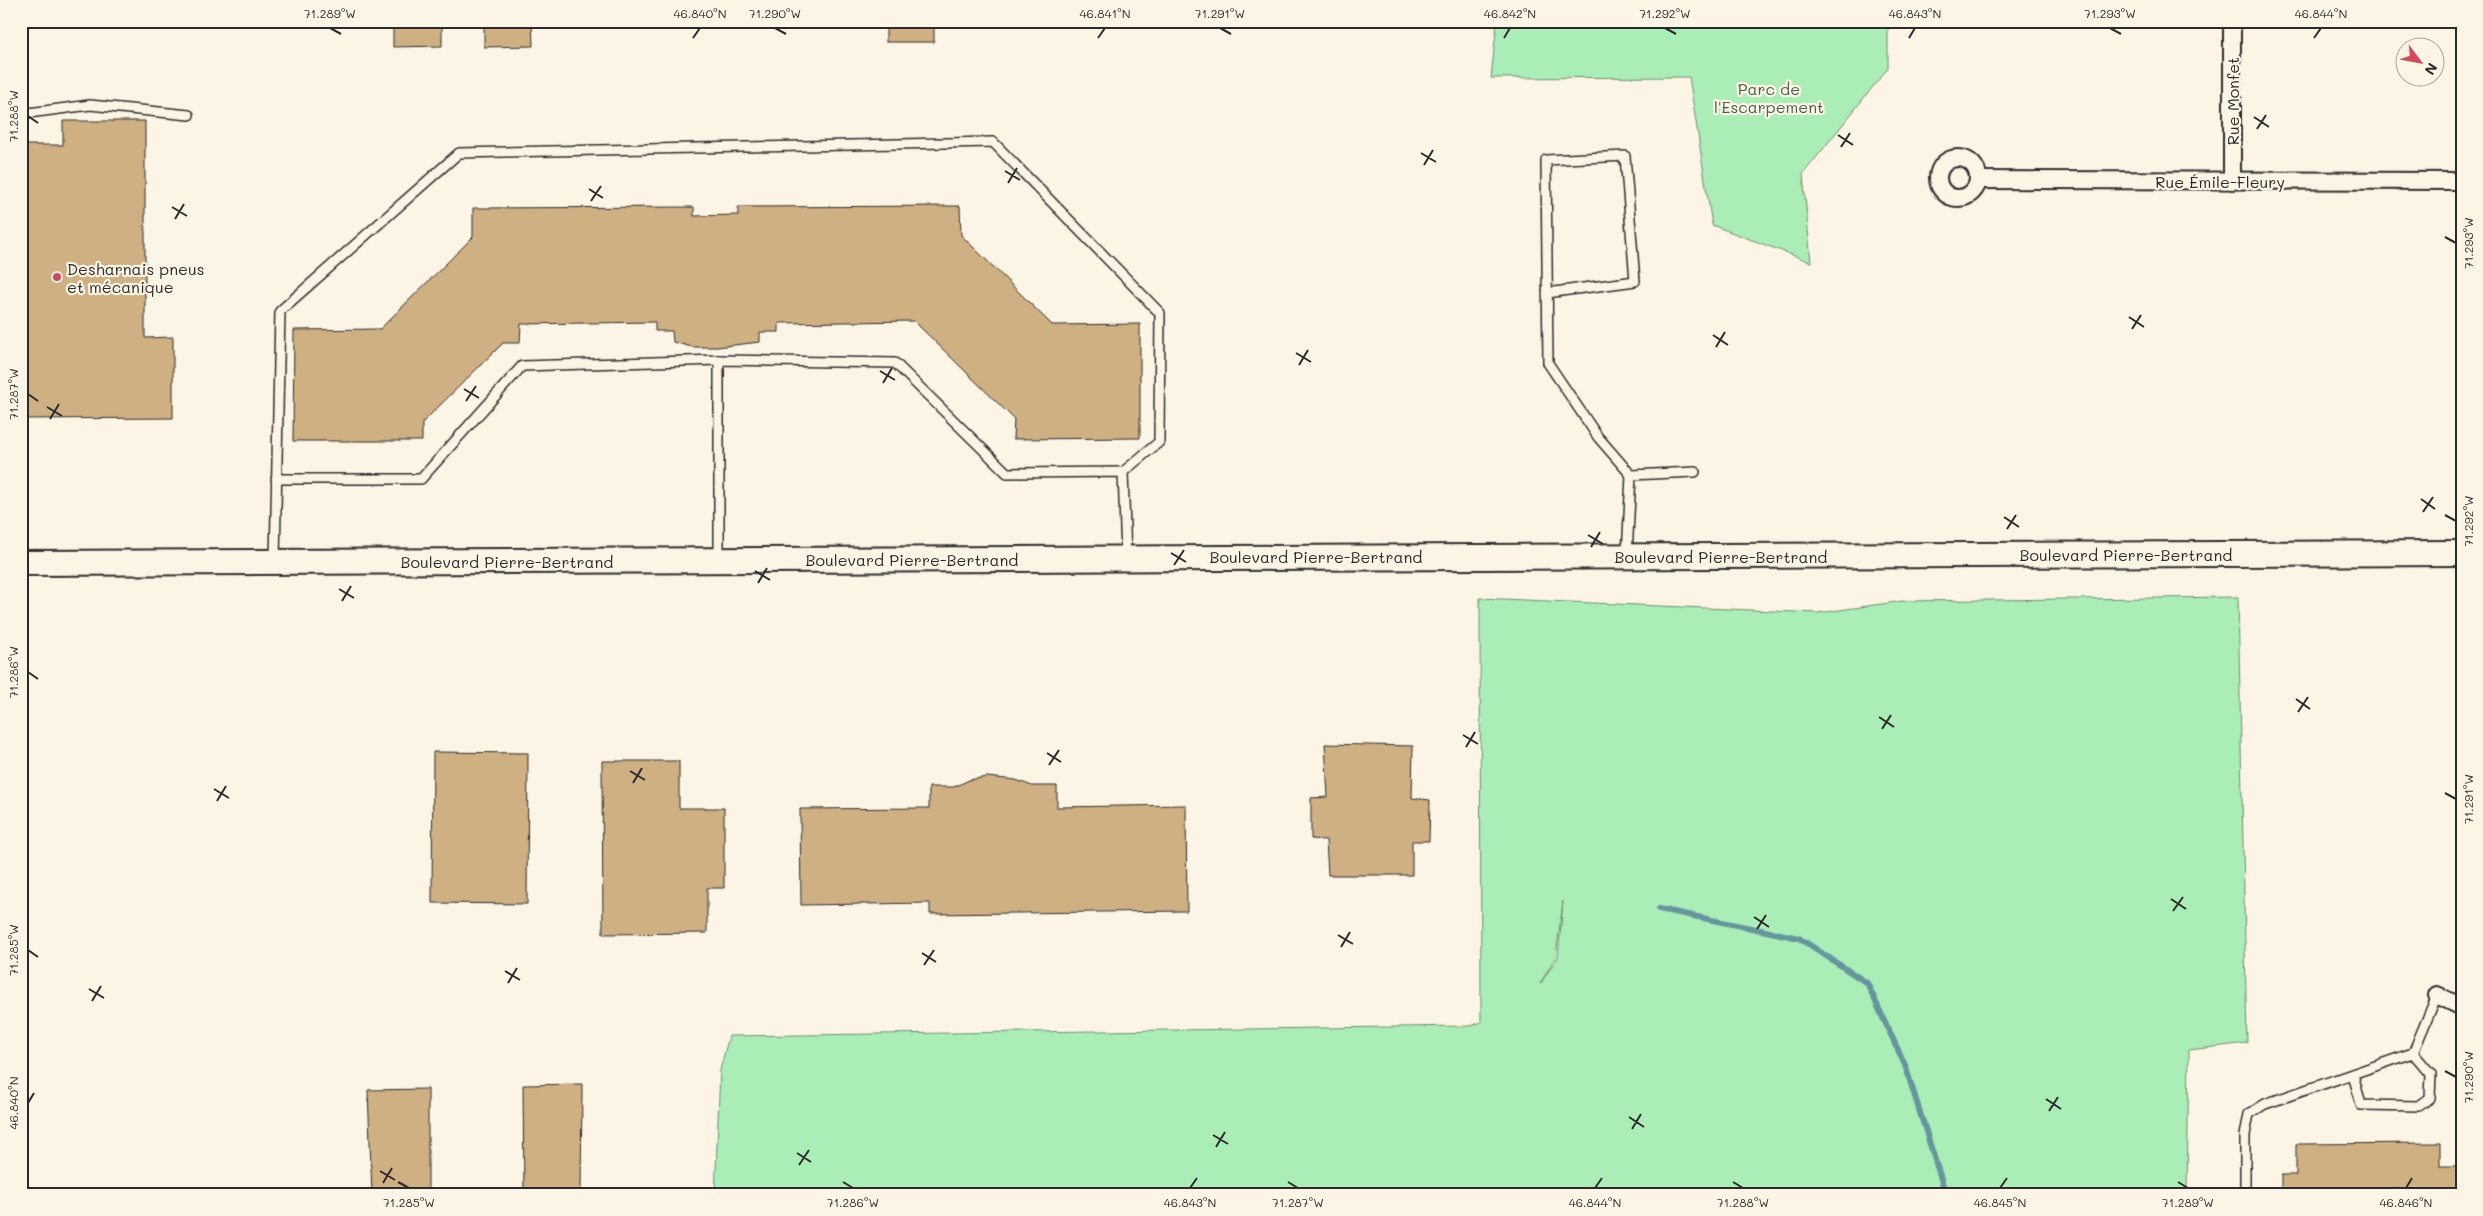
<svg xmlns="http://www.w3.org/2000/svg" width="2483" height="1216" viewBox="0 0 2483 1216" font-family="Mali,sans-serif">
  <rect width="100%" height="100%" fill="#fcf5e5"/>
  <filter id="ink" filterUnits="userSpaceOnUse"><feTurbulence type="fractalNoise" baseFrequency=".02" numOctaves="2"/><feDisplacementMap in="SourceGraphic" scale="10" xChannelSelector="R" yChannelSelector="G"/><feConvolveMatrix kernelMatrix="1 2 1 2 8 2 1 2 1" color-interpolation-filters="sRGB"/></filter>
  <g filter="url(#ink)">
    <g fill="#abedb7" stroke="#6b8c71" fill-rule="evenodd">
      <path d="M1497,21H1888V68L1803,174L1811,262L1712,225L1689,77L1491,78Z"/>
      <path d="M2238,597L2247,1043L2189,1050L2187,1195H715L720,1070L729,1036L1471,1026L1481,1022L1480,598L1818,613L1903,601ZM1563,901L1558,957L1540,984L1556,956Z"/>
    </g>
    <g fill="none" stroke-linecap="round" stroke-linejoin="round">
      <path stroke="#66969d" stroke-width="6" d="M1659,909L1799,938L1867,983L1905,1065L1946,1195"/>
    </g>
    <g fill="#cfb083" stroke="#2b2b2b">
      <path d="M393,21H442V46L393,47Z"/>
      <path d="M484,21H532L533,46L484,47Z"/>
      <rect x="886" y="21" width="48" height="21"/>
      <path d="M63,121H145V338L173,337V418L21,419V145H63Z"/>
      <path d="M960,206L961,235L1052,325L1140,324V438L1013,439L1014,419L914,321L779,323V332H760V342L717,347H692L673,342L672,331H655V322L521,324L520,343H503L422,423V441H293L294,330L380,329L473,237V208L694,207V216L738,215V207Z"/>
      <path d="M1325,744L1413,746L1412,798L1430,800L1429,841H1412V875H1328L1326,840L1311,839V798L1328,797Z"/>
      <path d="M433,752L528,753L527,904L432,903Z"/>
      <path d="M602,761H679V808H724V888H707V933L603,934Z"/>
      <path d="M987,777L1016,780L1032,786H1057V807L1186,805L1187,911L930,914V903L801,905L800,809L929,808V787H954L969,780Z"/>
      <path d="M582,1084L581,1195H524L523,1085Z"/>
      <path d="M428,1089V1195H372L368,1090Z"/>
      <path d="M2440,1143V1166H2462V1195H2401V1189L2351,1190V1195H2281V1175H2296V1144Z"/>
    </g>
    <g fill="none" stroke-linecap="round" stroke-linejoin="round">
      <defs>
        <g id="service">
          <path d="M21,114L90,105L189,115"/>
          <path d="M1547,293L1635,281L1625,156L1546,160L1548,363L1598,437L1631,475"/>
          <path d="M719,360V559"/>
          <path d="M276,479H421L522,366L719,360L895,363L1007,473L1123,472L1126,557"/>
          <path d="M1627,556L1631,475L1695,472"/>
          <path d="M275,561L280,311L459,153L993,142L1160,313L1159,442L1123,472"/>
          <path d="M2353,1074L2361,1105L2419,1106L2430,1098L2431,1074L2413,1053"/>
          <path d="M2245,1195V1135L2249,1114L2265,1104L2413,1053L2437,995"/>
        </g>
        <g id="minor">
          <path d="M2232,21V181"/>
          <circle cx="1958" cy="178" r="20"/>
          <path d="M1978,180L2462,181"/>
          <path d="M2437,995L2462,1007"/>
        </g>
        <path id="secondary" d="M21,563L2462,553"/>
      </defs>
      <use href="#service" stroke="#2b2b2b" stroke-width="12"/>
      <use href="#minor" stroke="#2b2b2b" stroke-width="20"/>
      <use href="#secondary" stroke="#2b2b2b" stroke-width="28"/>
      <use href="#service" stroke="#fcf5e5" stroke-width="9"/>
      <use href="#minor" stroke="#fcf5e5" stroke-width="16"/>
      <use href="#secondary" stroke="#fcf5e5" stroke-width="24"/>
    </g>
  </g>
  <path fill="none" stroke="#2b2b2b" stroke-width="2" d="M330,28L341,34M775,28L786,34M1220,28L1231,34M1665,28L1676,34M2110,28L2121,34M693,38L700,28M1098,38L1105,28M1504,38L1510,28M1909,38L1915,28M2314,38L2321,28M28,116L38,123M2254,117L2269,127M2257,129L2266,115M1838,135L1853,145M1841,147L1850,133M1421,153L1436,162M1424,165L1433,150M1005,171L1020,180M1008,183L1017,168M589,189L603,198M591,201L601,186M172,207L187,216M175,219L184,204M2445,237L2456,243M2129,317L2144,327M2132,329L2141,315M1713,335L1728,345M1716,347L1725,332M1296,353L1311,362M1299,365L1308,350M880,371L895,380M883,383L892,368M464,389L479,398M28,394L38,401M466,401L476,386M47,407L62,416M50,419L59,404M2421,499L2435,509M2423,512L2433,497M2445,515L2456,521M2004,517L2019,527M2007,529L2016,515M1588,535L1603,544M1591,547L1600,532M1171,553L1186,562M1174,565L1184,550M755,571L770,580M758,583L767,568M339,589L354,598M342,601L351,586M28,672L38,679M2296,699L2310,709M2298,712L2308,697M1879,717L1894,727M1882,729L1891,715M1463,735L1478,744M1466,747L1475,732M1047,753L1061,762M1049,765L1059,750M630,771L645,780M633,783L642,768M214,789L229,798M2445,793L2456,799M217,801L226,786M2171,899L2186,909M2173,911L2183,897M1754,917L1769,927M1757,929L1766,915M1338,935L1353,944M1341,947L1350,932M28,950L38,957M922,953L936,962M924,965L934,950M505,971L520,980M508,983L517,968M89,989L104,998M92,1001L101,986M2445,1071L2456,1077M2046,1099L2061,1109M28,1103L34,1093M2049,1111L2058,1097M1629,1117L1644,1127M1632,1129L1641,1114M1213,1135L1228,1144M1216,1147L1225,1132M797,1153L811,1162M799,1165L809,1150M380,1171L395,1180M398,1182L409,1188M843,1182L853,1188M1288,1182L1298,1188M1733,1182L1743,1188M2178,1182L2188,1188M383,1183L392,1168M1190,1188L1197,1178M1595,1188L1602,1178M2000,1188L2007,1178M2406,1188L2412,1178"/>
  <circle fill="#d1495b" stroke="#fcf5e5" stroke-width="2" cx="57" cy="277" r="5"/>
  <g text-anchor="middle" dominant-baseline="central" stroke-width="4.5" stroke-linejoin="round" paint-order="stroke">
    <g font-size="16" fill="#4b5c4e" stroke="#fcf5e5">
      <text x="1769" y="88">Parc de<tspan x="1769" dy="18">l'Escarpement</tspan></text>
    </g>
    <g font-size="16" fill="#2b2b2b" stroke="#fcf5e5">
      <text transform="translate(2232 101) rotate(-90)">Rue Monfet</text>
      <text x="2220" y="181">Rue Émile-Fleury</text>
      <text x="2126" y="554">Boulevard Pierre-Bertrand</text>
      <text x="1316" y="556">Boulevard Pierre-Bertrand</text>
      <text x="1721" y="556">Boulevard Pierre-Bertrand</text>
      <text x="912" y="559">Boulevard Pierre-Bertrand</text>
      <text x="507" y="561">Boulevard Pierre-Bertrand</text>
    </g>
    <g font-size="16" fill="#2b2b2b" stroke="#fcf5e5" text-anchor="start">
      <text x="67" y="268">Desharnais pneus<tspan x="67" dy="18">et mécanique</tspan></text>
    </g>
  </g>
  <rect width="2483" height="1216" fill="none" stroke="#fcf5e5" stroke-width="55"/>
  <g transform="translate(2420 62) rotate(122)"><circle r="24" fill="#fcf5e5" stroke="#a8a49b"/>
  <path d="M0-4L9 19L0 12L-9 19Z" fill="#d1495b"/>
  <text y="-8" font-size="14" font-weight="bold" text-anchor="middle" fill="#2b2b2b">N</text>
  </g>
  <rect x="28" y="28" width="2428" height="1160" fill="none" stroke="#2b2b2b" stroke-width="2"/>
  <g font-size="12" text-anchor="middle" fill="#2b2b2b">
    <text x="330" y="18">71.289°W</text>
    <text x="700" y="18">46.840°N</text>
    <text x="775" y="18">71.290°W</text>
    <text x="1105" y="18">46.841°N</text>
    <text x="1220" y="18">71.291°W</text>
    <text x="1510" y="18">46.842°N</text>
    <text x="1665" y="18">71.292°W</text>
    <text x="1915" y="18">46.843°N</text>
    <text x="2110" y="18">71.293°W</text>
    <text x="2321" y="18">46.844°N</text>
    <text transform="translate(14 116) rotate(-90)" y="4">71.288°W</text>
    <text transform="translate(2469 243) rotate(-90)" y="4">71.293°W</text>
    <text transform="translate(14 394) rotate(-90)" y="4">71.287°W</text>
    <text transform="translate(2469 521) rotate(-90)" y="4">71.292°W</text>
    <text transform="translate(14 672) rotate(-90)" y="4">71.286°W</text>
    <text transform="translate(2469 799) rotate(-90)" y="4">71.291°W</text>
    <text transform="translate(14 950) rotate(-90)" y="4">71.285°W</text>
    <text transform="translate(2469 1077) rotate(-90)" y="4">71.290°W</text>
    <text transform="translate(14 1103) rotate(-90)" y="4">46.840°N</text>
    <text x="409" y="1207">71.285°W</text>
    <text x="853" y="1207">71.286°W</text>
    <text x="1190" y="1207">46.843°N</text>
    <text x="1298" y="1207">71.287°W</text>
    <text x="1595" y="1207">46.844°N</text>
    <text x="1743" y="1207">71.288°W</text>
    <text x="2000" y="1207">46.845°N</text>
    <text x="2188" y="1207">71.289°W</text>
    <text x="2406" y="1207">46.846°N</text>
  </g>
</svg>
